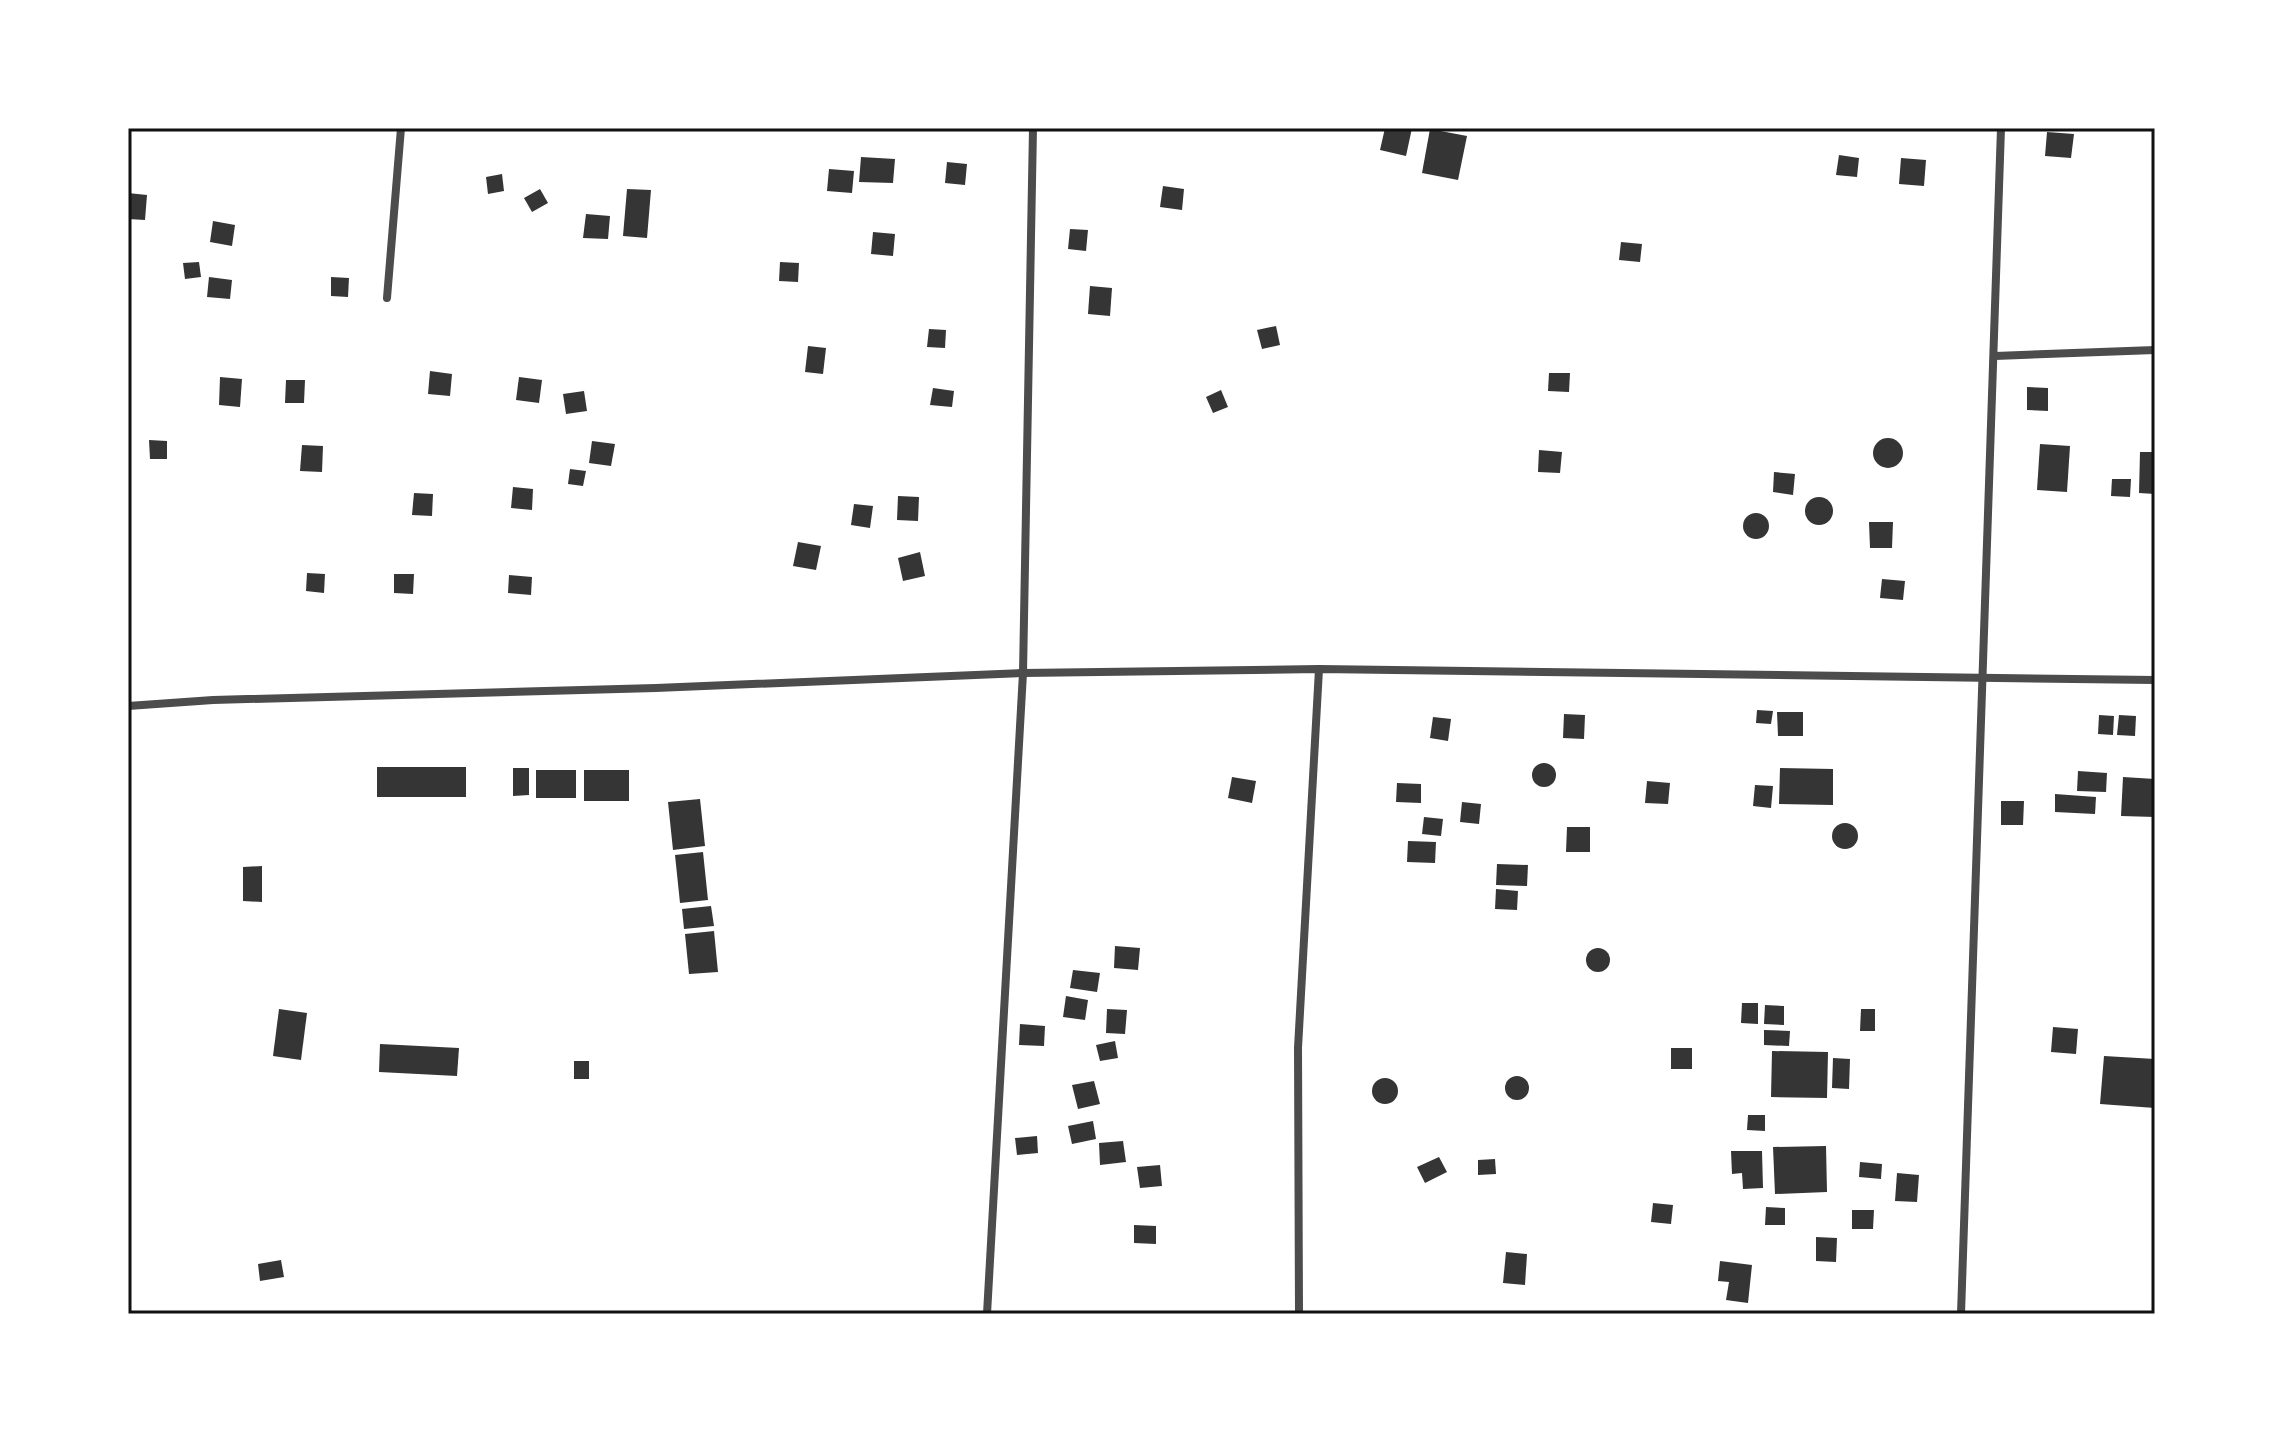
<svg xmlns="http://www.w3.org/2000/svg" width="2283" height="1442" viewBox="0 0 2283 1442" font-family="Rubik,sans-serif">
  <rect width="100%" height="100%" fill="#fff"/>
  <g fill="#353535">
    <path d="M1385,128H1412L1406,156L1380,150Z"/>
    <path d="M1430,129L1467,136L1458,180L1422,173Z"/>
    <path d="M2047,132L2074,134L2071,158L2045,156Z"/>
    <path d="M1839,155L1859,158L1857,177L1836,175Z"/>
    <path d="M861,157L895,159L893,183L859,182Z"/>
    <path d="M1901,158L1926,160L1924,186L1899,184Z"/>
    <path d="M947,162L967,164L965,185L945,183Z"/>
    <path d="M829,169L854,171L852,193L827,191Z"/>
    <path d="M502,174L504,191L488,194L486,177Z"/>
    <path d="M1163,186L1184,189L1182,210L1160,207Z"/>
    <path d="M540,189L548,203L532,212L524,198Z"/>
    <path d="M627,189L651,190L647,238L623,236Z"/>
    <path d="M128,193L147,195L145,220L128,219Z"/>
    <path d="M586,214L610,216L608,239L583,238Z"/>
    <path d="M213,221L235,225L232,246L210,242Z"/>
    <path d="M1070,229L1088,230L1086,251L1068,249Z"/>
    <path d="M873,232L895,234L893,256L871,254Z"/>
    <path d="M1621,242L1642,244L1640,262L1619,260Z"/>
    <path d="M199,262L201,277L185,279L183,263Z"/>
    <path d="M780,262L799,263L798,282L779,281Z"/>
    <path d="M209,277L232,280L230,299L207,297Z"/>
    <path d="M331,277L349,278L348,297L331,296Z"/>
    <path d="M1090,286L1112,288L1110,316L1088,314Z"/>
    <path d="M1276,326L1280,345L1262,349L1257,330Z"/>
    <path d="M929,329L946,330L945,348L927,347Z"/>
    <path d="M808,346L826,348L823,374L805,372Z"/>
    <path d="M430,371L452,374L450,396L428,394Z"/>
    <path d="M1549,373H1570L1569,392L1548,391Z"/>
    <path d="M220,377L242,379L240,407L219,405Z"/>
    <path d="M519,377L542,380L539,403L516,400Z"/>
    <path d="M286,380H305L304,403H285Z"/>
    <path d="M2027,387L2048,388V411L2027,410Z"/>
    <path d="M933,388L954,391L952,407L930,405Z"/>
    <path d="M1221,390L1228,407L1213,413L1206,397Z"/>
    <path d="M584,391L587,411L566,414L563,394Z"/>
    <circle cx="1888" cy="453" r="15"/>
    <path d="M149,440L167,441V459H150Z"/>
    <path d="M592,441L615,444L611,466L589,463Z"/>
    <path d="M2040,444L2070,446L2067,492L2037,490Z"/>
    <path d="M302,445L323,446L322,472L300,471Z"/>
    <path d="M1539,450L1562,452L1560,473L1538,472Z"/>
    <path d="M2140,452H2155V494L2139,493Z"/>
    <path d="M570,469L586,471L583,486L568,484Z"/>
    <path d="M1774,472L1795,474L1793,495L1773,492Z"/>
    <path d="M2112,479H2131L2130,497L2111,496Z"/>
    <path d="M513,487L533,489L532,510L511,508Z"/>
    <path d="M414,493L433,494L432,516L412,515Z"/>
    <path d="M898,496L919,497L918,521L897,520Z"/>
    <circle cx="1819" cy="511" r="14"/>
    <path d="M854,504L873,506L870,528L851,525Z"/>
    <circle cx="1756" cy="526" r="13"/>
    <path d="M1869,522H1893L1892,548H1870Z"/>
    <path d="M798,542L821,546L816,570L793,566Z"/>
    <path d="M920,552L925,576L903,581L898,558Z"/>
    <path d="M307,573L325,574L324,593L306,591Z"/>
    <path d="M394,574H414L413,594L394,593Z"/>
    <path d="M509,575L532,577L531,595L508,593Z"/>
    <path d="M1882,579L1905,581L1903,600L1880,598Z"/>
    <path d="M1757,710L1773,711L1771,724L1756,723Z"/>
    <path d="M1777,712H1803V736H1778Z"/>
    <path d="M1564,714L1585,715L1584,739L1563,738Z"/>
    <path d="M2099,715L2114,716L2113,735L2098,734Z"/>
    <path d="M2119,715L2136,716L2135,736L2117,735Z"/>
    <path d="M1433,717L1451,719L1448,741L1430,738Z"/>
    <circle cx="1544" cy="775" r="12"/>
    <rect x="377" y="767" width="89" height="30"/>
    <path d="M513,768H529V795L513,796Z"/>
    <path d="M1780,768L1833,769V805L1779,804Z"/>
    <rect x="536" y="770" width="40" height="28"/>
    <rect x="584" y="770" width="45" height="31"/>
    <path d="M2078,771L2107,773L2106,792L2077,791Z"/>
    <path d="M1232,777L1256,781L1252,803L1228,798Z"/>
    <path d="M2123,777L2155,779V817L2121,816Z"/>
    <path d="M1647,781L1670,783L1668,804L1645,803Z"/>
    <path d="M1397,783L1421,784V803L1396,802Z"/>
    <path d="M1755,785L1773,786L1771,808L1753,806Z"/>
    <path d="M2055,794L2096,797L2095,814L2055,812Z"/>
    <path d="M700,799L705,846L673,850L668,802Z"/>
    <path d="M2001,801H2024L2023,825H2001Z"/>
    <path d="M1462,802L1481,804L1479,824L1460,822Z"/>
    <path d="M1424,817L1443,819L1441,836L1422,834Z"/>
    <circle cx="1845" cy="836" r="13"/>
    <path d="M1567,827H1590V852H1566Z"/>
    <path d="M1408,841L1436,842L1435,863L1407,862Z"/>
    <path d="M703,852L708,900L680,903L675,855Z"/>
    <path d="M1497,864L1528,865L1527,886L1496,885Z"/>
    <path d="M262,866V902L243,901V867Z"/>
    <path d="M1496,889L1518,891L1517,910L1495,909Z"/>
    <path d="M711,906L714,926L684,929L682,909Z"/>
    <path d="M714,931L718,972L689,974L685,934Z"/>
    <path d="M1115,946L1140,948L1138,970L1114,968Z"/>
    <circle cx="1598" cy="960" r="12"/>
    <path d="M1073,970L1100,973L1097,992L1070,988Z"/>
    <path d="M1066,996L1088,1000L1085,1020L1063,1017Z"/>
    <path d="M1742,1003H1758V1024L1741,1023Z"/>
    <path d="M1765,1005L1784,1006V1025L1764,1024Z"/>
    <path d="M279,1009L307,1013L301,1060L273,1056Z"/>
    <path d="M1107,1009L1127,1010L1125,1034L1106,1033Z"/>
    <path d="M1861,1009H1875V1031H1860Z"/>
    <path d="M1020,1024L1045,1026L1044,1046L1019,1045Z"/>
    <path d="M2053,1027L2078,1029L2076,1054L2051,1052Z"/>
    <path d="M1764,1030L1790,1031L1789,1046L1764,1045Z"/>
    <path d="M1115,1041L1118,1058L1100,1061L1096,1045Z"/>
    <path d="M380,1044L459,1048L457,1076L379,1072Z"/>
    <rect x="1671" y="1048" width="21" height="21"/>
    <path d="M1772,1051L1828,1052L1827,1098L1771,1097Z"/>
    <path d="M2104,1056L2155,1059V1108L2100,1104Z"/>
    <path d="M1833,1058L1850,1059L1849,1089L1832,1088Z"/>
    <rect x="574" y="1061" width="15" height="18"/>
    <circle cx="1517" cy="1088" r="12"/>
    <circle cx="1385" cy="1091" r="13"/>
    <path d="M1094,1081L1100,1104L1078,1109L1072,1085Z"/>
    <path d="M1748,1115H1765V1131L1747,1130Z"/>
    <path d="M1093,1121L1096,1139L1072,1144L1068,1126Z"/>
    <path d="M1037,1136L1038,1153L1017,1155L1015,1138Z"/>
    <path d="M1123,1141L1126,1162L1100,1165L1099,1143Z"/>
    <path d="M1826,1146L1827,1192L1775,1194L1773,1147Z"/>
    <path d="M1731,1151H1762L1763,1188L1743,1189L1742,1173L1732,1174Z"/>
    <path d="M1439,1157L1447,1172L1425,1183L1417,1167Z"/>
    <path d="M1495,1159L1496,1174L1478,1175V1160Z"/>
    <path d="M1860,1162L1882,1164L1881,1179L1859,1177Z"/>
    <path d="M1160,1165L1162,1186L1140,1188L1137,1167Z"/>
    <path d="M1897,1173L1919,1175L1917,1202L1895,1201Z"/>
    <path d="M1653,1203L1673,1205L1671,1224L1651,1222Z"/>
    <path d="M1766,1207L1785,1208V1225H1765Z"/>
    <path d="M1852,1210H1874L1873,1229H1852Z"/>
    <path d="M1134,1225L1156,1226V1244L1134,1243Z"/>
    <path d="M1816,1237L1837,1238L1836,1262L1816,1261Z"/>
    <path d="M1506,1252L1527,1254L1525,1285L1503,1283Z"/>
    <path d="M281,1260L284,1277L260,1281L258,1264Z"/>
    <path d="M1720,1261L1752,1265L1748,1303L1726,1300L1729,1282L1718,1281Z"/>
  </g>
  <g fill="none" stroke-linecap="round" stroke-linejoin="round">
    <g stroke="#4c4c4c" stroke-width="8">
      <path d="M387,298L401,128"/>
      <path d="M1995,356L2155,350"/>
      <path d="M128,706L213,700L656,688L1023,673L1319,669L2155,680"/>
      <path d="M987,1314L1023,673L1033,128"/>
      <path d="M1299,1314L1298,1048L1319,669"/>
      <path d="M1961,1314L2001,128"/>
    </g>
  </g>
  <rect width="2283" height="1442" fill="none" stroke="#ffffff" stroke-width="260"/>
  <rect x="130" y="130" width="2023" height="1182" fill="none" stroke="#111" stroke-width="3"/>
</svg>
